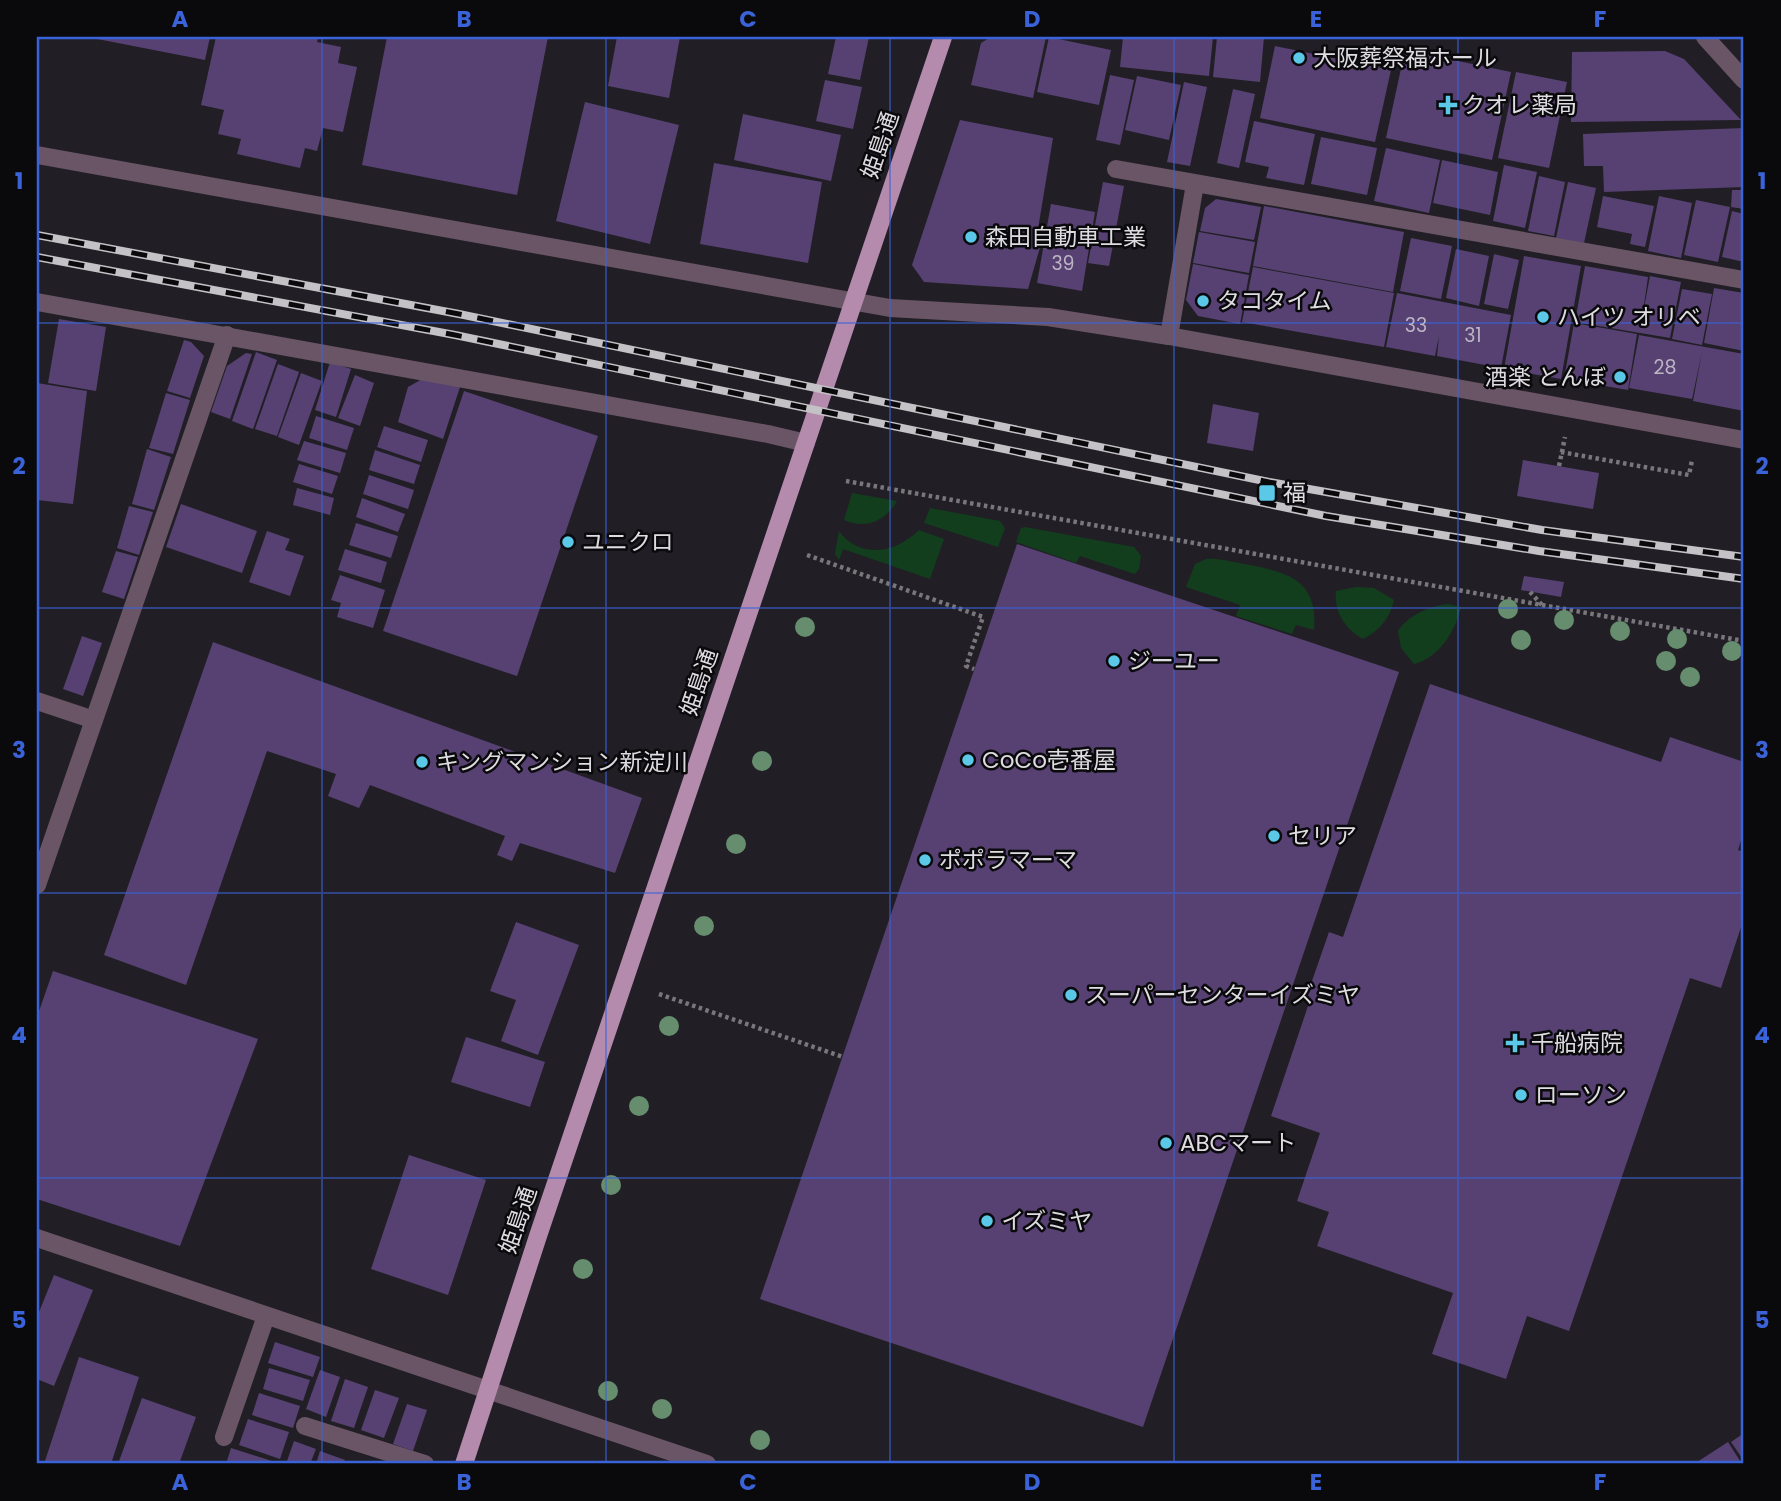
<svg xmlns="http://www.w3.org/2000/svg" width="1781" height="1501" viewBox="0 0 1781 1501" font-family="Poppins,'Noto Sans JP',sans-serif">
  <rect width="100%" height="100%" fill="#211f25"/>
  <g fill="#123e1e">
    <path d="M852,493L897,501C886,521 865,530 844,520Z"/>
    <path d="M930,508L1000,521L1005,528L998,547L924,523Z"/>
    <path d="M1025,527L1134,547L1141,556L1139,569L1135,574L1080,556L1076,563L1016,542L1021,528Z"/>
    <path d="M919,530L944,539L930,579L843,549L839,560L835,554L839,531C860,560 896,553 919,530Z"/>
    <path d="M1206,559C1221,558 1236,563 1250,565C1291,573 1318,582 1314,630L1296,625L1292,634L1236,616L1240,605L1186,587L1195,564Z"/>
    <path d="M1356,587L1374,588L1394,600C1390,618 1379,631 1363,639C1345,629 1334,612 1336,591Z"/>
    <path d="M1448,604L1461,607C1456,630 1439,658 1414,664L1401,648L1398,631C1408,615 1430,606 1448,604Z"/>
  </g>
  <g fill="#564172">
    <path d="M87,37H210L205,60Z"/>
    <path d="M216,37H318L317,42L341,47L338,63L357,67L343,132L323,128L317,151L305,148L300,168L237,154L241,139L218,134L224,110L201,105Z"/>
    <path d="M387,37H548L517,195L362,165Z"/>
    <path d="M617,37H680L669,98L608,86Z"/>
    <path d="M836,37H869L860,80L828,74Z"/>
    <path d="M991,37H1046L1033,98L971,85L981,43Z"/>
    <path d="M1049,37L1111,50L1099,105L1037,92Z"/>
    <path d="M1123,37H1213L1209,76L1120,67Z"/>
    <path d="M1217,37H1264L1260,82L1213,77Z"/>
    <path d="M1275,46L1391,70L1375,142L1260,118Z"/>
    <path d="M1405,50L1511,72L1492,160L1386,138Z"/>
    <path d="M1665,51L1684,59L1741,120L1571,122L1572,52Z"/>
    <path d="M1516,72L1567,82L1549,168L1498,158Z"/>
    <path d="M1110,75L1134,80L1120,145L1096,140Z"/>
    <path d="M1137,76L1181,85L1169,140L1125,130Z"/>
    <path d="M825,80L862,87L853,129L816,121Z"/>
    <path d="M1184,82L1207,87L1190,166L1167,162Z"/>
    <path d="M1233,89L1255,94L1239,168L1217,163Z"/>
    <path d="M585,102L679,125L650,244L556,221Z"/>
    <path d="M743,114L841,135L831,181L734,160Z"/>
    <path d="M960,120L1053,138L1037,235L1043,237L1028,289L924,282L912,265Z"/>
    <path d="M1254,121L1315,134L1304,185L1266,178L1269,167L1245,162Z"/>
    <path d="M1744,128V187L1604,192L1603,166H1584L1583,134Z"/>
    <path d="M1321,137L1377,148L1367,195L1311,184Z"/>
    <path d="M1386,148L1440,160L1429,213L1374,201Z"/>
    <path d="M1442,160L1498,172L1490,215L1433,203Z"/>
    <path d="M714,163L822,182L808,263L700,244Z"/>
    <path d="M1504,165L1537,172L1525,228L1493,221Z"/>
    <path d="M1539,176L1565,182L1554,236L1528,231Z"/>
    <path d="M1103,182L1124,186L1109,266L1088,263Z"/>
    <path d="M1568,182L1596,188L1584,243L1556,238Z"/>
    <path d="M1732,190H1744V209L1731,207Z"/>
    <path d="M1603,196L1654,206L1645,247L1630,244L1632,234L1597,227Z"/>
    <path d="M1659,196L1692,203L1681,258L1648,251Z"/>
    <path d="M1216,199L1261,207L1254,240L1200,231L1205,208Z"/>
    <path d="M1696,200L1730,207L1718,262L1684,255Z"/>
    <path d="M1051,204L1095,212L1082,291L1037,283Z"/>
    <path d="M1264,206L1404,232L1393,292L1253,266Z"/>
    <path d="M1732,211L1744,214V262L1722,257Z"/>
    <path d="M1199,232L1255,242L1249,273L1193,263Z"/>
    <path d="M1411,238L1452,246L1441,299L1400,291Z"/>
    <path d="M1456,249L1489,256L1479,306L1446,298Z"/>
    <path d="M1494,254L1519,260L1508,309L1484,304Z"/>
    <path d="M1524,256L1581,266L1561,379L1504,369Z"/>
    <path d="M1193,264L1249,275L1240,324L1198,316L1186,300Z"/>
    <path d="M1585,266L1648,277L1642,319L1650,276L1681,282L1670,338L1575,322Z"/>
    <path d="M1253,267L1394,293L1384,347L1242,322Z"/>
    <path d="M1714,288L1744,293V351L1704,343Z"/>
    <path d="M1682,289L1712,294L1702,345L1672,339Z"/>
    <path d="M1397,293L1511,315L1501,368L1437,356L1439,336L1435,356L1386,347Z"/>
    <path d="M59,319L106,327L96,391L48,383Z"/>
    <path d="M1574,323L1637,334L1628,390L1564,379Z"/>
    <path d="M1639,335L1744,354V411L1693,401L1702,352L1692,399L1629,388Z"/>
    <path d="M184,340L191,342L204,356L190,398L167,391Z"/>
    <path d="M256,352L277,360L253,429L232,421Z"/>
    <path d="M246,353L252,354L230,419L211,412L227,366Z"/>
    <path d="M330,362L351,369L336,417L315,410Z"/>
    <path d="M278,364L299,372L277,436L255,429Z"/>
    <path d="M301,373L322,381L299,445L278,437Z"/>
    <path d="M355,375L374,383L360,426L338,418Z"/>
    <path d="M424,378L460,387L443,439L398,422L408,387Z"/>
    <path d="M37,383L87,391L73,504L37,500Z"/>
    <path d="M464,391L598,436L517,676L383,631Z"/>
    <path d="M166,393L190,400L173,454L149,448Z"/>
    <path d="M1213,404L1259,413L1253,451L1207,443Z"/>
    <path d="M316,416L354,428L347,450L309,438Z"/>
    <path d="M384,426L428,440L421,462L377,447Z"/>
    <path d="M304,441L346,453L340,473L297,460Z"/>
    <path d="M147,449L171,457L154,510L132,504Z"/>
    <path d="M375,450L420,465L414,484L369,470Z"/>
    <path d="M1523,460L1599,473L1593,509L1517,496Z"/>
    <path d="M299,464L338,476L332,494L293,482Z"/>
    <path d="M369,475L414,490L408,509L363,494Z"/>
    <path d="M297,488L334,498L330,515L293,505Z"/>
    <path d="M362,498L405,514L398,532L356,517Z"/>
    <path d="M181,504L257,531L242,573L166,547Z"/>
    <path d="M129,506L153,512L139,555L117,548Z"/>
    <path d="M356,523L398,536L391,558L349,545Z"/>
    <path d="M267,531L290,539L285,550L304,556L290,596L249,582Z"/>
    <path d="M1017,544L1399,672L1143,1427L760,1299Z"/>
    <path d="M345,549L387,562L381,583L338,570Z"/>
    <path d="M116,551L138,557L124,599L102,592Z"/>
    <path d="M340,575L385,590L373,628L337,617L341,603L331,600Z"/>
    <path d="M1524,576L1564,582L1561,597L1521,590Z"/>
    <path d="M82,636L102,643L83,696L63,689Z"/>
    <path d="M213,642L642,798L615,873L520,843L512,861L497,855L505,836L370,785L359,808L328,796L336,774L267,751L186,985L104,955Z"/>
    <path d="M1430,684L1661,762L1670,737L1744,762V831L1738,850L1744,852V918L1721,988L1690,978L1569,1331L1527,1316L1506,1379L1432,1354L1453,1293L1317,1246L1329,1212L1297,1201L1320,1133L1271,1116L1309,1003L1305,1001L1329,932L1343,937Z"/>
    <path d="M516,922L579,945L538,1055L501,1041L516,1000L490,991Z"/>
    <path d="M53,971L258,1039L180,1246L37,1199V1017Z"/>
    <path d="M466,1037L545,1062L530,1107L451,1082Z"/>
    <path d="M409,1155L486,1180L448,1295L371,1269Z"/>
    <path d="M54,1275L93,1290L54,1386L37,1379V1317Z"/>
    <path d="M275,1342L320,1357L313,1377L268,1363Z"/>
    <path d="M79,1357L139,1377L111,1464H44Z"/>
    <path d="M269,1368L310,1380L303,1401L263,1389Z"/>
    <path d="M320,1370L340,1377L326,1417L306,1409Z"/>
    <path d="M345,1379L368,1387L354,1428L331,1421Z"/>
    <path d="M375,1390L399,1398L384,1438L361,1430Z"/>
    <path d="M259,1393L300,1406L293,1428L252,1415Z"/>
    <path d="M142,1398L196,1417L179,1464H118Z"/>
    <path d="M407,1404L427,1410L413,1451L393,1444Z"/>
    <path d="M248,1419L289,1432L280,1459L239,1445Z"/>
    <path d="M1744,1433V1461L1731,1442Z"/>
    <path d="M294,1441L316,1449L310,1464H286Z"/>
    <path d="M1728,1442L1742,1464H1694Z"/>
    <path d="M231,1448L281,1464H226Z"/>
    <path d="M320,1451L345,1460L343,1464H316Z"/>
  </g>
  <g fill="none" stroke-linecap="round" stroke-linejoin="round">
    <g stroke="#79777c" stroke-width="4.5" stroke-dasharray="3.5 3.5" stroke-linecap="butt">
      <path d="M1561,452L1689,475L1692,460"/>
      <path d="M1559,466L1565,437"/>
      <path d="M846,481L1744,641"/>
      <path d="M807,555L983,617L966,666L974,669"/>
      <path d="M1530,592L1542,605"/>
      <path d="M659,994L843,1057"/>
    </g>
    <g stroke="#6a5566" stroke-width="18">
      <path d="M1116,169L1744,280"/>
      <path d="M305,1426L425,1464"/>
      <path d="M224,1437L266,1316"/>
    </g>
    <g stroke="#6a5566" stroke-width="18">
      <path d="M37,302L768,434L806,443"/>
      <path d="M1169,336L1195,184"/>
      <path d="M37,701L94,720"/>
      <path d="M37,885L227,335"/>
    </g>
    <g stroke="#6a5566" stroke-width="18">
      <path d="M1705,37L1744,80"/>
      <path d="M37,155L890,308L1048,317L1169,336L1744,440"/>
      <path d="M37,1238L707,1464"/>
    </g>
    <path stroke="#b48aad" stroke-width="18" d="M464,1464L538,1236L943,37"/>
    <defs>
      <g id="rail">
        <path d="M37,235L459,314L1269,482L1542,530L1744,557"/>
        <path d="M37,257L455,335L1326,516L1539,551L1744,579"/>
      </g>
    </defs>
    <use href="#rail" stroke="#c4c2c6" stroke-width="8"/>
    <use href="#rail" stroke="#0a090c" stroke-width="5" stroke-dasharray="16" stroke-linecap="butt"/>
  </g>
  <g fill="#658d6e">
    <circle cx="1508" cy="609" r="10"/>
    <circle cx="1564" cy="620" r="10"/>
    <circle cx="805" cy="627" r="10"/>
    <circle cx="1620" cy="631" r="10"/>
    <circle cx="1677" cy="639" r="10"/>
    <circle cx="1521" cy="640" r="10"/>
    <circle cx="1732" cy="651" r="10"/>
    <circle cx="1666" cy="661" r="10"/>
    <circle cx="1690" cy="677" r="10"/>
    <circle cx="762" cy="761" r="10"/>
    <circle cx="736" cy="844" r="10"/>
    <circle cx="704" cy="926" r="10"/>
    <circle cx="669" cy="1026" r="10"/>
    <circle cx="639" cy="1106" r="10"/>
    <circle cx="611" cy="1185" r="10"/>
    <circle cx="583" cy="1269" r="10"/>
    <circle cx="608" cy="1391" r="10"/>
    <circle cx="662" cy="1409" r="10"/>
    <circle cx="760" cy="1440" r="10"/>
  </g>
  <path fill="none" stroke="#3a63d9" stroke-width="2" stroke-opacity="0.55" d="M322,37V1464M606,37V1464M890,37V1464M1174,37V1464M1458,37V1464M37,323H1744M37,608H1744M37,893H1744M37,1178H1744"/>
  <g fill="#5ac8e6" stroke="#0a090c" stroke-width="2.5">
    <circle cx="1299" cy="58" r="7"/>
    <path d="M1444.5 94.5h7v7h7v7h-7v7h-7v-7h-7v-7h7z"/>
    <circle cx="971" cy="237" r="7"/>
    <circle cx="1203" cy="301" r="7"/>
    <circle cx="1543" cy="317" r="7"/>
    <circle cx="1620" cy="377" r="7"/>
    <rect x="1258" y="484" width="18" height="18" rx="3.5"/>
    <circle cx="568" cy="542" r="7"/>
    <circle cx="1114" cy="661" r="7"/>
    <circle cx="968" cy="760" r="7"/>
    <circle cx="422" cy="762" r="7"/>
    <circle cx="1274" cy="836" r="7"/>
    <circle cx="925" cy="860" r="7"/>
    <circle cx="1071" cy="995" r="7"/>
    <path d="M1511.5 1032.5h7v7h7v7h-7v7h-7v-7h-7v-7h7z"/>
    <circle cx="1521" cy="1095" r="7"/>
    <circle cx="1166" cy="1143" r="7"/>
    <circle cx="987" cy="1221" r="7"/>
  </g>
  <g text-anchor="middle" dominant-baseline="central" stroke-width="5" stroke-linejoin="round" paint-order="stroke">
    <g font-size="19" fill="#bcb5c4">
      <text x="1063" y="263">39</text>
      <text x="1416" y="325">33</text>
      <text x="1473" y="335">31</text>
      <text x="1665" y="367">28</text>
    </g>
    <g font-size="23" fill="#dedce0" stroke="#0a090c" text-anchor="start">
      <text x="1313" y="58">大阪葬祭福ホール</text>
      <text x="1462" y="105">クオレ薬局</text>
      <text x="985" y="237">森田自動車工業</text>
      <text x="1217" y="301">タコタイム</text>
      <text x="1557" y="317">ハイツ オリベ</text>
      <text x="1606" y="377" text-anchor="end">酒楽 とんぼ</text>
      <text x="1283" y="493">福</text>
      <text x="582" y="542">ユニクロ</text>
      <text x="1128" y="661">ジーユー</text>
      <text x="982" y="760">CoCo壱番屋</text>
      <text x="436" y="762">キングマンション新淀川</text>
      <text x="1288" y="836">セリア</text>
      <text x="939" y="860">ポポラマーマ</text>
      <text x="1085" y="995">スーパーセンターイズミヤ</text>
      <text x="1531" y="1043">千船病院</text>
      <text x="1535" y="1095">ローソン</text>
      <text x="1180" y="1143">ABCマート</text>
      <text x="1001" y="1221">イズミヤ</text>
    </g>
    <g font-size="23" fill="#dedce0" stroke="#0a090c">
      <text transform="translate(880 145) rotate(-71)">姫島通</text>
      <text transform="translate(699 682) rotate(-71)">姫島通</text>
      <text transform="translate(518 1220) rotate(-71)">姫島通</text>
    </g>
  </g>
  <rect width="1781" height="1501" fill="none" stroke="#0a090c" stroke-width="77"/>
  <rect x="38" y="38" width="1704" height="1424" fill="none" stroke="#3a63d9" stroke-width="2.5"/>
  <g font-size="23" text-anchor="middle" font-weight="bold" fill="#3a63d9">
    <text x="180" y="27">A</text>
    <text x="464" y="27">B</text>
    <text x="748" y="27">C</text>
    <text x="1032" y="27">D</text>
    <text x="1316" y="27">E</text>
    <text x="1600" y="27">F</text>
    <text x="19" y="189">1</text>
    <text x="1762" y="189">1</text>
    <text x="19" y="474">2</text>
    <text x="1762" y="474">2</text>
    <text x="19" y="758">3</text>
    <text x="1762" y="758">3</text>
    <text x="19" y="1043">4</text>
    <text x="1762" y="1043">4</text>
    <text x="19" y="1328">5</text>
    <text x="1762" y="1328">5</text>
    <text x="180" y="1490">A</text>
    <text x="464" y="1490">B</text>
    <text x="748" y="1490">C</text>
    <text x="1032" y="1490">D</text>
    <text x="1316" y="1490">E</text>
    <text x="1600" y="1490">F</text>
  </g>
</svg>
